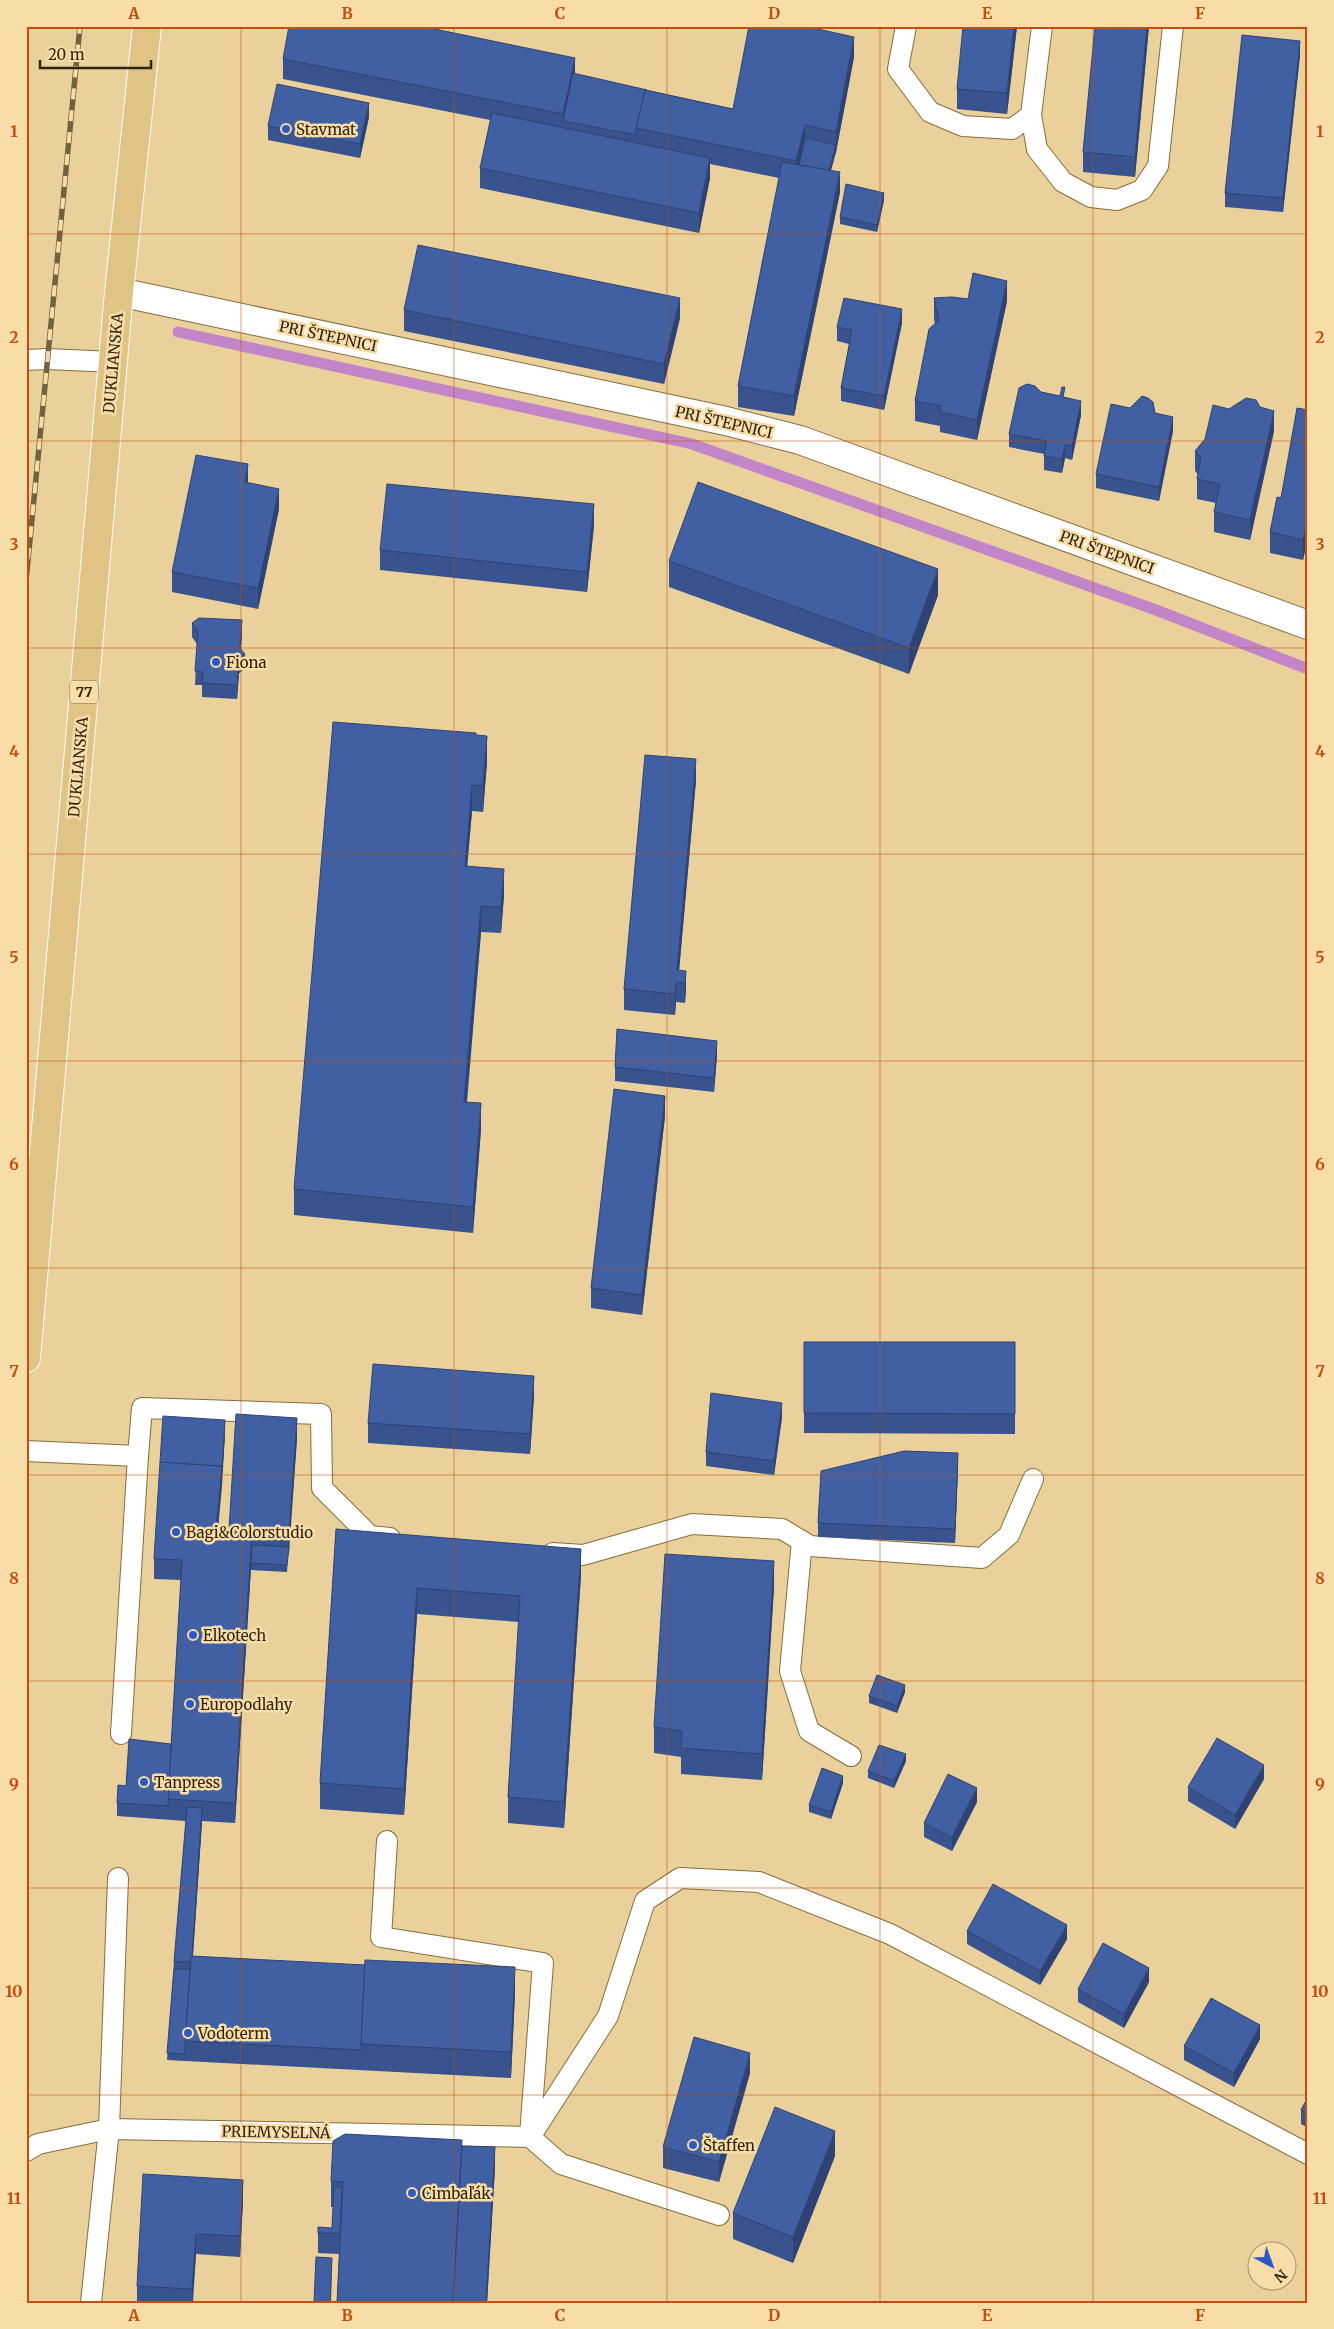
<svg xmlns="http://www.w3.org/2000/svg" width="1334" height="2329" viewBox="0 0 1334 2329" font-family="Merriweather,serif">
  <rect width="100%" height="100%" fill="#ead09b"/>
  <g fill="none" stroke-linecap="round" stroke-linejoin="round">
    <path stroke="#c285c7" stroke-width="11" d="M178,332L692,444L1156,610L1308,669"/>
    <defs>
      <g id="lane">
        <path d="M906,26L898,69L930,112L963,126L1012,129L1031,115L1042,26"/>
        <path d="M1031,115L1037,149L1063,182L1091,197L1117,200L1142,190L1158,166L1173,26"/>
        <path d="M26,360L47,359L113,362"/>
        <path d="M26,1451L138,1456L142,1408L321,1414L322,1488L370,1536L390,1538"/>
        <path d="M802,1541L790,1671L809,1731L851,1756"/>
        <path d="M553,1553L583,1555L692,1524L782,1529L810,1546L982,1558L1009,1535L1033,1479"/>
        <path d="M121,1734L138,1456"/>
        <path d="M387,1841L381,1937L543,1963L530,2135"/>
        <path d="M530,2137L608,2016L645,1901L680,1878L759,1882L890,1934L1308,2154"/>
        <path d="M530,2137L561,2164L719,2215"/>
        <path d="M26,2151L38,2144L109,2129L530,2137"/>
        <path d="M91,2303L109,2129L118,1878"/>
      </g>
      <path id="street" d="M119,292L726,421L800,440L1308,625"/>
      <path id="primary" d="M26,1358L119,292L147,26"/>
    </defs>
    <use href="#lane" stroke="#866e3b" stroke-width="22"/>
    <use href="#street" stroke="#866e3b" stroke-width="30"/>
    <use href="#primary" stroke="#fff" stroke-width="30"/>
    <use href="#lane" stroke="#fff" stroke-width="20"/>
    <use href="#street" stroke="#fff" stroke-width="28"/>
    <use href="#primary" stroke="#e0c485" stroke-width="28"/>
    <defs>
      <path id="rail" d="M26,581L80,26"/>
    </defs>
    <use href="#rail" stroke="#716141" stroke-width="5.5"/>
    <use href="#rail" stroke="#f8dda8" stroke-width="4" stroke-dasharray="11" stroke-linecap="butt"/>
  </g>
  <g fill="#38538d">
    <path d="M1017,26L1007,114L957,109V89Z"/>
    <path d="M1149,26L1135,177L1083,172V152Z"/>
    <path d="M1300,55L1283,212L1225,207V193Z"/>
    <path d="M854,57L836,152L831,170L840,192L794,416L738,407V386L779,178L710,164V178L699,233L480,188V168L490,120L283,79V59L575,74L733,109Z"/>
    <path d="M369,117L360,158L268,140V126Z"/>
    <path d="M884,200L877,232L840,224V217Z"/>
    <path d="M934,298L1007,301L977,440L940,432V426L915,421V401L935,324L934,319Z"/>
    <path d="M404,310L680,318L664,384L404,331Z"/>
    <path d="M902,323L884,410L841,401V388L849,344L837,341V327Z"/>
    <path d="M1308,356V383L1306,380V366Z"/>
    <path d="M1041,392L1065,397L1081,415L1072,460L1065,458L1062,473L1044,470V454L1009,447V434Z"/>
    <path d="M1130,408L1155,413L1173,431L1159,501L1096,488V474Z"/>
    <path d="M1308,410V546H1306L1303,560L1270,553V532Z"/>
    <path d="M1274,431L1250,540L1214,532V512L1216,503L1197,499V479L1198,474L1195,471V451Z"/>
    <path d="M248,483L279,509L258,609L172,592V572Z"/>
    <path d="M594,525L587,592L380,570V550Z"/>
    <path d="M669,561L938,595L909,674L669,587Z"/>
    <path d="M192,623L242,634L241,650L245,668L239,673L237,699L202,697V685H195L197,644L192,637Z"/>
    <path d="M476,735L487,762L483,812L472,811L467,866L504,895L501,933L481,932L467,1103L481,1129L473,1233L294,1215V1189Z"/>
    <path d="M696,780L679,971H686L685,1003L676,1002L675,1015L624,1010V989Z"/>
    <path d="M717,1055L714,1092L615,1081V1067Z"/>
    <path d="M665,1116L642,1315L591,1308V1288Z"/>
    <path d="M804,1342H1015V1434L804,1433Z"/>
    <path d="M534,1396L530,1454L368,1443V1423Z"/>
    <path d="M782,1417L774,1475L706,1466V1452Z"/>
    <path d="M225,1434L218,1529L229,1530L297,1438L287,1572L251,1570V1567L235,1823L202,1821L193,1956L515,1993L511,2078L167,2060L174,1962L186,1821L117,1816V1803L126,1786L171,1744L181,1580L154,1579V1559Z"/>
    <path d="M958,1466L955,1543L818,1537V1523Z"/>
    <path d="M336,1529L581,1575L564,1828L508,1823V1797L519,1622L417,1614L404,1815L320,1809V1783Z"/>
    <path d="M774,1587L762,1780L681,1774V1757L654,1753V1727Z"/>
    <path d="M905,1692L897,1713L869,1703V1696Z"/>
    <path d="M906,1761L894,1788L868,1778V1771Z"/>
    <path d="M1264,1779L1235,1829L1188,1801V1787Z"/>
    <path d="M843,1783L831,1819L809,1812V1805Z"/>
    <path d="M977,1802L952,1851L924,1837V1823Z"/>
    <path d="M967,1931L1067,1939L1040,1985L967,1944Z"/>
    <path d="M1149,1982L1124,2028L1078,2002V1989Z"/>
    <path d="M1260,2039L1234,2087L1184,2060V2046Z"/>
    <path d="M750,2073L719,2182L663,2168V2147Z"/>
    <path d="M1308,2097V2128L1301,2124V2110Z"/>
    <path d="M462,2146L495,2167L487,2303H337L339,2254L318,2253V2227L332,2228L333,2207H331V2181Z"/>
    <path d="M835,2156L793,2263L733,2239V2213Z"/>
    <path d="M243,2180V2201L240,2257L196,2254L193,2303H137V2286Z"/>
  </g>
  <g fill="#2e4373">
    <path d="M1014,26H1017L1007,114V93Z"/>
    <path d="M1147,26H1149L1135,177V157Z"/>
    <path d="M854,37V57L836,152L826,188V181L836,145V132Z"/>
    <path d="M1300,41V55L1283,212V198Z"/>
    <path d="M575,58V78L563,121V114Z"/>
    <path d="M369,103V117L360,158V144Z"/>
    <path d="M805,125V145L796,174V161Z"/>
    <path d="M710,158V178L699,233V213Z"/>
    <path d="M840,172V192L794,416V396Z"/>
    <path d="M884,193V200L877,232V225Z"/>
    <path d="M1007,281V301L977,440V420Z"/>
    <path d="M680,298V318L664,384V364Z"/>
    <path d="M902,309V323L884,410V396Z"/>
    <path d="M1081,401V415L1072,460V446Z"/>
    <path d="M1274,411V431L1250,540V520Z"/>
    <path d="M1173,417V431L1159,501V487Z"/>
    <path d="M1065,445V458L1062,473V459Z"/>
    <path d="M248,464V484L245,482Z"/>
    <path d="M279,489V509L258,609V588Z"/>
    <path d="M594,504V525L587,592V572Z"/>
    <path d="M1306,526V546L1303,560V540Z"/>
    <path d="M938,569V595L909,674V648Z"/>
    <path d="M242,620V634L240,659L245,654V668L239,673L237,699V685Z"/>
    <path d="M487,736V762L483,812V786Z"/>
    <path d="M696,759V780L678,982L677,970Z"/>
    <path d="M472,785V811L465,892V866Z"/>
    <path d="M504,869V895L501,933V907Z"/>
    <path d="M481,906V932L464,1128V1102Z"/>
    <path d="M686,971V991L685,1003V983Z"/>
    <path d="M676,982V1002L675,1015V994Z"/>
    <path d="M717,1041V1055L714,1092V1078Z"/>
    <path d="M665,1096V1116L642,1315V1295Z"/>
    <path d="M481,1103V1129L473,1233V1207Z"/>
    <path d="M534,1376V1396L530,1454V1434Z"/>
    <path d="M782,1403V1417L774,1475V1461Z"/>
    <path d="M297,1418V1438L289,1554V1534Z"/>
    <path d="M225,1420V1434L222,1486V1472Z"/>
    <path d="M958,1453V1466L955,1543V1529Z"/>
    <path d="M222,1466V1486L216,1550V1529Z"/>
    <path d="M252,1532V1552L235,1823V1803Z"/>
    <path d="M581,1549V1575L564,1828V1802Z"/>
    <path d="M774,1561V1587L762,1780V1754Z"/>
    <path d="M417,1588V1614L404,1815V1789Z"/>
    <path d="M905,1685V1692L897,1713V1706Z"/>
    <path d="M906,1754V1761L894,1788V1781Z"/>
    <path d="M1264,1765V1779L1235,1829V1815Z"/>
    <path d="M843,1776V1783L831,1819V1812Z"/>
    <path d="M977,1788V1802L952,1851V1837Z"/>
    <path d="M202,1808V1822L187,2041L191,1962Z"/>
    <path d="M1067,1925V1939L1040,1985V1971Z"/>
    <path d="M515,1967V1993L511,2078V2052Z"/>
    <path d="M1149,1968V1982L1124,2028V2014Z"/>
    <path d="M1260,2025V2039L1234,2087V2073Z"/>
    <path d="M750,2053V2073L719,2182V2162Z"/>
    <path d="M835,2131V2156L793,2263V2237Z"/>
    <path d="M495,2147V2167L487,2303H486Z"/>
    <path d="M243,2180V2201L240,2257V2236Z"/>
    <path d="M196,2234V2254L192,2303V2289Z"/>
    <path d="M332,2258L331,2303H330Z"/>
  </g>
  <g fill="#4160a4" stroke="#2e4373">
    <path d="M289,26H420L575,58L563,114L283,59Z"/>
    <path d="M749,26H804L854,37L836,132L805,125L796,161L636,128L645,90L733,109Z"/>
    <path d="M963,26H1014L1007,93L957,89Z"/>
    <path d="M1095,26H1147L1135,157L1083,152Z"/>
    <path d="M1242,35L1300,41L1283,198L1225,193Z"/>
    <path d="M573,73L647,90H645L636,128V135L563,121Z"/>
    <path d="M277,84L369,103L360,144L268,126Z"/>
    <path d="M492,113L710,158L699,213L480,168Z"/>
    <path d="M805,138L836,145L829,170L799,165Z"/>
    <path d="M782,162L840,172L794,396L738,386Z"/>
    <path d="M846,184L884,193L877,225L840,217Z"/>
    <path d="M418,245L680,298L664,364L404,310Z"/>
    <path d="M973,273L1007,281L977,420L940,412L941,406L915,401L929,329L939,320L934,298L952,297L968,299Z"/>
    <path d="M844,298L902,309L884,396L841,388L852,330L837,327Z"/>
    <path d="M1308,356V369L1306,366Z"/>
    <path d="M1027,384L1035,386L1041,392L1060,396L1062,387H1065L1063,397L1081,401L1072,446L1065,445L1062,459L1044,456L1047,441L1009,434L1019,388Z"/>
    <path d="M1142,396L1148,398L1153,402L1155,413L1173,417L1159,487L1096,474L1111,404L1130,408Z"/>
    <path d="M1246,398L1256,400L1260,407L1274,411L1250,520L1214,512L1220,484L1197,479L1201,457L1195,451L1205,439L1213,405L1229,409Z"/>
    <path d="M1297,408L1308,410V526H1306L1303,540L1270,532L1277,497L1281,498Z"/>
    <path d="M196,455L248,464L245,482L279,489L258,588L172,572Z"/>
    <path d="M698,482L938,569L909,648L669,561Z"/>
    <path d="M387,484L594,504L587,572L380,550Z"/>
    <path d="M199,618L242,620L240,648L245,654L239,659L237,685L202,683L203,672L195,671L198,631L192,623Z"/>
    <path d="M333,722L476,733V735L487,736L483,786L472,785L465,866L504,869L501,907L481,906L464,1102L481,1103L473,1207L294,1189Z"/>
    <path d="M645,755L696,759L677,970L686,971L685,983L676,982L675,994L624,989Z"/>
    <path d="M617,1029L717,1041L714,1078L615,1067Z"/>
    <path d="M614,1089L665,1096L642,1295L591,1288Z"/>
    <path d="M804,1342H1015V1414L804,1413Z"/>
    <path d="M373,1364L534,1376L530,1434L368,1423Z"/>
    <path d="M711,1393L782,1403L774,1461L706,1452Z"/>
    <path d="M236,1414L297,1418L289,1534L252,1532L235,1803L168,1799L182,1560L154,1559L160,1462L222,1466L216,1529L229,1530Z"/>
    <path d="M163,1416L225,1420L222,1472V1466L160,1462Z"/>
    <path d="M904,1451L958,1453L955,1529L818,1523L821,1471Z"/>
    <path d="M336,1529L581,1549L564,1802L508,1797L520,1596L417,1588L404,1789L320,1783Z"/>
    <path d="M252,1545L289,1547L287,1565L251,1563Z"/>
    <path d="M665,1554L774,1561L762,1754L681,1748L682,1731L654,1727Z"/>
    <path d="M877,1675L905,1685L897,1706L869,1696Z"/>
    <path d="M1217,1738L1264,1765L1235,1815L1188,1787Z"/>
    <path d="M129,1739L171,1744L168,1806L117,1803L118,1785L126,1786Z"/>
    <path d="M879,1745L906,1754L894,1781L868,1771Z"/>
    <path d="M822,1768L843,1776L831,1812L809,1805Z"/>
    <path d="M948,1774L977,1788L952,1837L924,1823Z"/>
    <path d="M187,1807L202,1808L192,1956L191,1962H174Z"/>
    <path d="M993,1884L1067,1925L1040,1971L967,1931Z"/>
    <path d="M1103,1943L1149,1968L1124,2014L1078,1989Z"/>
    <path d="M191,1956L365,1965L361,2050L185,2041Z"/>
    <path d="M365,1960L515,1967L511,2052L361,2044Z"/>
    <path d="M174,1969H190L185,2041V2054L167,2053Z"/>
    <path d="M1211,1998L1260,2025L1234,2073L1184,2046Z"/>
    <path d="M694,2037L750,2053L719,2162L663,2147Z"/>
    <path d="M1308,2097V2114L1301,2110Z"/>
    <path d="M775,2107L835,2131L793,2237L733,2213Z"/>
    <path d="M345,2134L462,2140L453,2303H337L343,2182L331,2181L333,2141Z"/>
    <path d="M462,2146L495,2147L486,2303H453Z"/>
    <path d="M143,2174L243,2180L240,2236L196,2234L192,2289L137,2286Z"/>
    <path d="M334,2187L342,2188L340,2233H318V2227L332,2228Z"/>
    <path d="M316,2257L332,2258L330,2303H314Z"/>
  </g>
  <path fill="none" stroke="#c34e0d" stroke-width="1" stroke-opacity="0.55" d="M241,26V2303M454,26V2303M667,26V2303M880,26V2303M1093,26V2303M26,234H1308M26,441H1308M26,648H1308M26,854H1308M26,1061H1308M26,1268H1308M26,1475H1308M26,1681H1308M26,1888H1308M26,2095H1308"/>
  <g fill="#2c59c7" stroke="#f8dda8" stroke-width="2">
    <circle cx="286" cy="129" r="5"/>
    <circle cx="216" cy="662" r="5"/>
    <circle cx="176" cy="1532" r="5"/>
    <circle cx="193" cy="1635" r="5"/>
    <circle cx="190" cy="1704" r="5"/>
    <circle cx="144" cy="1782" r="5"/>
    <circle cx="188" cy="2033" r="5"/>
    <circle cx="693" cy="2145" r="5"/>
    <circle cx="412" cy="2193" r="5"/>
  </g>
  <g text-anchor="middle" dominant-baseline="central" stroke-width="5" stroke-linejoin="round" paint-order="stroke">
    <rect fill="#f8dda8" stroke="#6b5c3d" stroke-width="1" x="70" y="680.5" width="28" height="23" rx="4"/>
    <g font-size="14" font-weight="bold" fill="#2e240f">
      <text x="84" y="692">77</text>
    </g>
    <g font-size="15" fill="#2e240f" stroke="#f8dda8" text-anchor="start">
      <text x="296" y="129">Stavmat</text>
      <text x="226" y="662">Fiona</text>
      <text x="186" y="1532">Bagi&amp;Colorstudio</text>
      <text x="203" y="1635">Elkotech</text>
      <text x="200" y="1704">Europodlahy</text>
      <text x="154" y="1782">Tanpress</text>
      <text x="198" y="2033">Vodoterm</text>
      <text x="703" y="2145">Štaffen</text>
      <text x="422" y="2193">Cimbaľák</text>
    </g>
    <g font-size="15" fill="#2e240f" stroke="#f8dda8">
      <text transform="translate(328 336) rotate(12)">PRI ŠTEPNICI</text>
      <text transform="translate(113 363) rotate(-85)">DUKLIANSKA</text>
      <text transform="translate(724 422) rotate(13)">PRI ŠTEPNICI</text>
      <text transform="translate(1107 552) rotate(20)">PRI ŠTEPNICI</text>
      <text transform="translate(78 767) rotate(-85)">DUKLIANSKA</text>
      <text transform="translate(276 2132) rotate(1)">PRIEMYSELNÁ</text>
    </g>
  </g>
  <rect width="1334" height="2329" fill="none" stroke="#f8dda8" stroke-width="55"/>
  <g transform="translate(1272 2266) rotate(139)"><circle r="24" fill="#f8dda8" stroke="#a7936b"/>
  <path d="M0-4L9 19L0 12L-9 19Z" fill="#2c59c7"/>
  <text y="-8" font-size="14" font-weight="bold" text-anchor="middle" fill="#2e240f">N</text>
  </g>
  <path d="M40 60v8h111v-8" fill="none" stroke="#2e240f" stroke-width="2.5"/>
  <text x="48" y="60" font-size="15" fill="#2e240f" stroke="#f8dda8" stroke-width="4" paint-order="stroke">20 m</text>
  <rect x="28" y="28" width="1278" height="2274" fill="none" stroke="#c34e0d" stroke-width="2"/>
  <g font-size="16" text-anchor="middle" font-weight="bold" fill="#c34e0d">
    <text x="134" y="19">A</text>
    <text x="347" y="19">B</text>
    <text x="560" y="19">C</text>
    <text x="774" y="19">D</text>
    <text x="987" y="19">E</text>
    <text x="1200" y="19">F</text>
    <text x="14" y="137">1</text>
    <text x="1320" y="137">1</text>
    <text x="14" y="343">2</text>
    <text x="1320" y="343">2</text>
    <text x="14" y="550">3</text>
    <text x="1320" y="550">3</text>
    <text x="14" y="757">4</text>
    <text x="1320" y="757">4</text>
    <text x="14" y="963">5</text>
    <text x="1320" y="963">5</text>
    <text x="14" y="1170">6</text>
    <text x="1320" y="1170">6</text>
    <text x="14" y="1377">7</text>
    <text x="1320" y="1377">7</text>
    <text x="14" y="1584">8</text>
    <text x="1320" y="1584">8</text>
    <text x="14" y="1790">9</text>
    <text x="1320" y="1790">9</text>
    <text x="14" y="1997">10</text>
    <text x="1320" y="1997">10</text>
    <text x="14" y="2204">11</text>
    <text x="1320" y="2204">11</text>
    <text x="134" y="2321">A</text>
    <text x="347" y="2321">B</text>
    <text x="560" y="2321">C</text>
    <text x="774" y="2321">D</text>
    <text x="987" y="2321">E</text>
    <text x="1200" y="2321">F</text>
  </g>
</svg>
